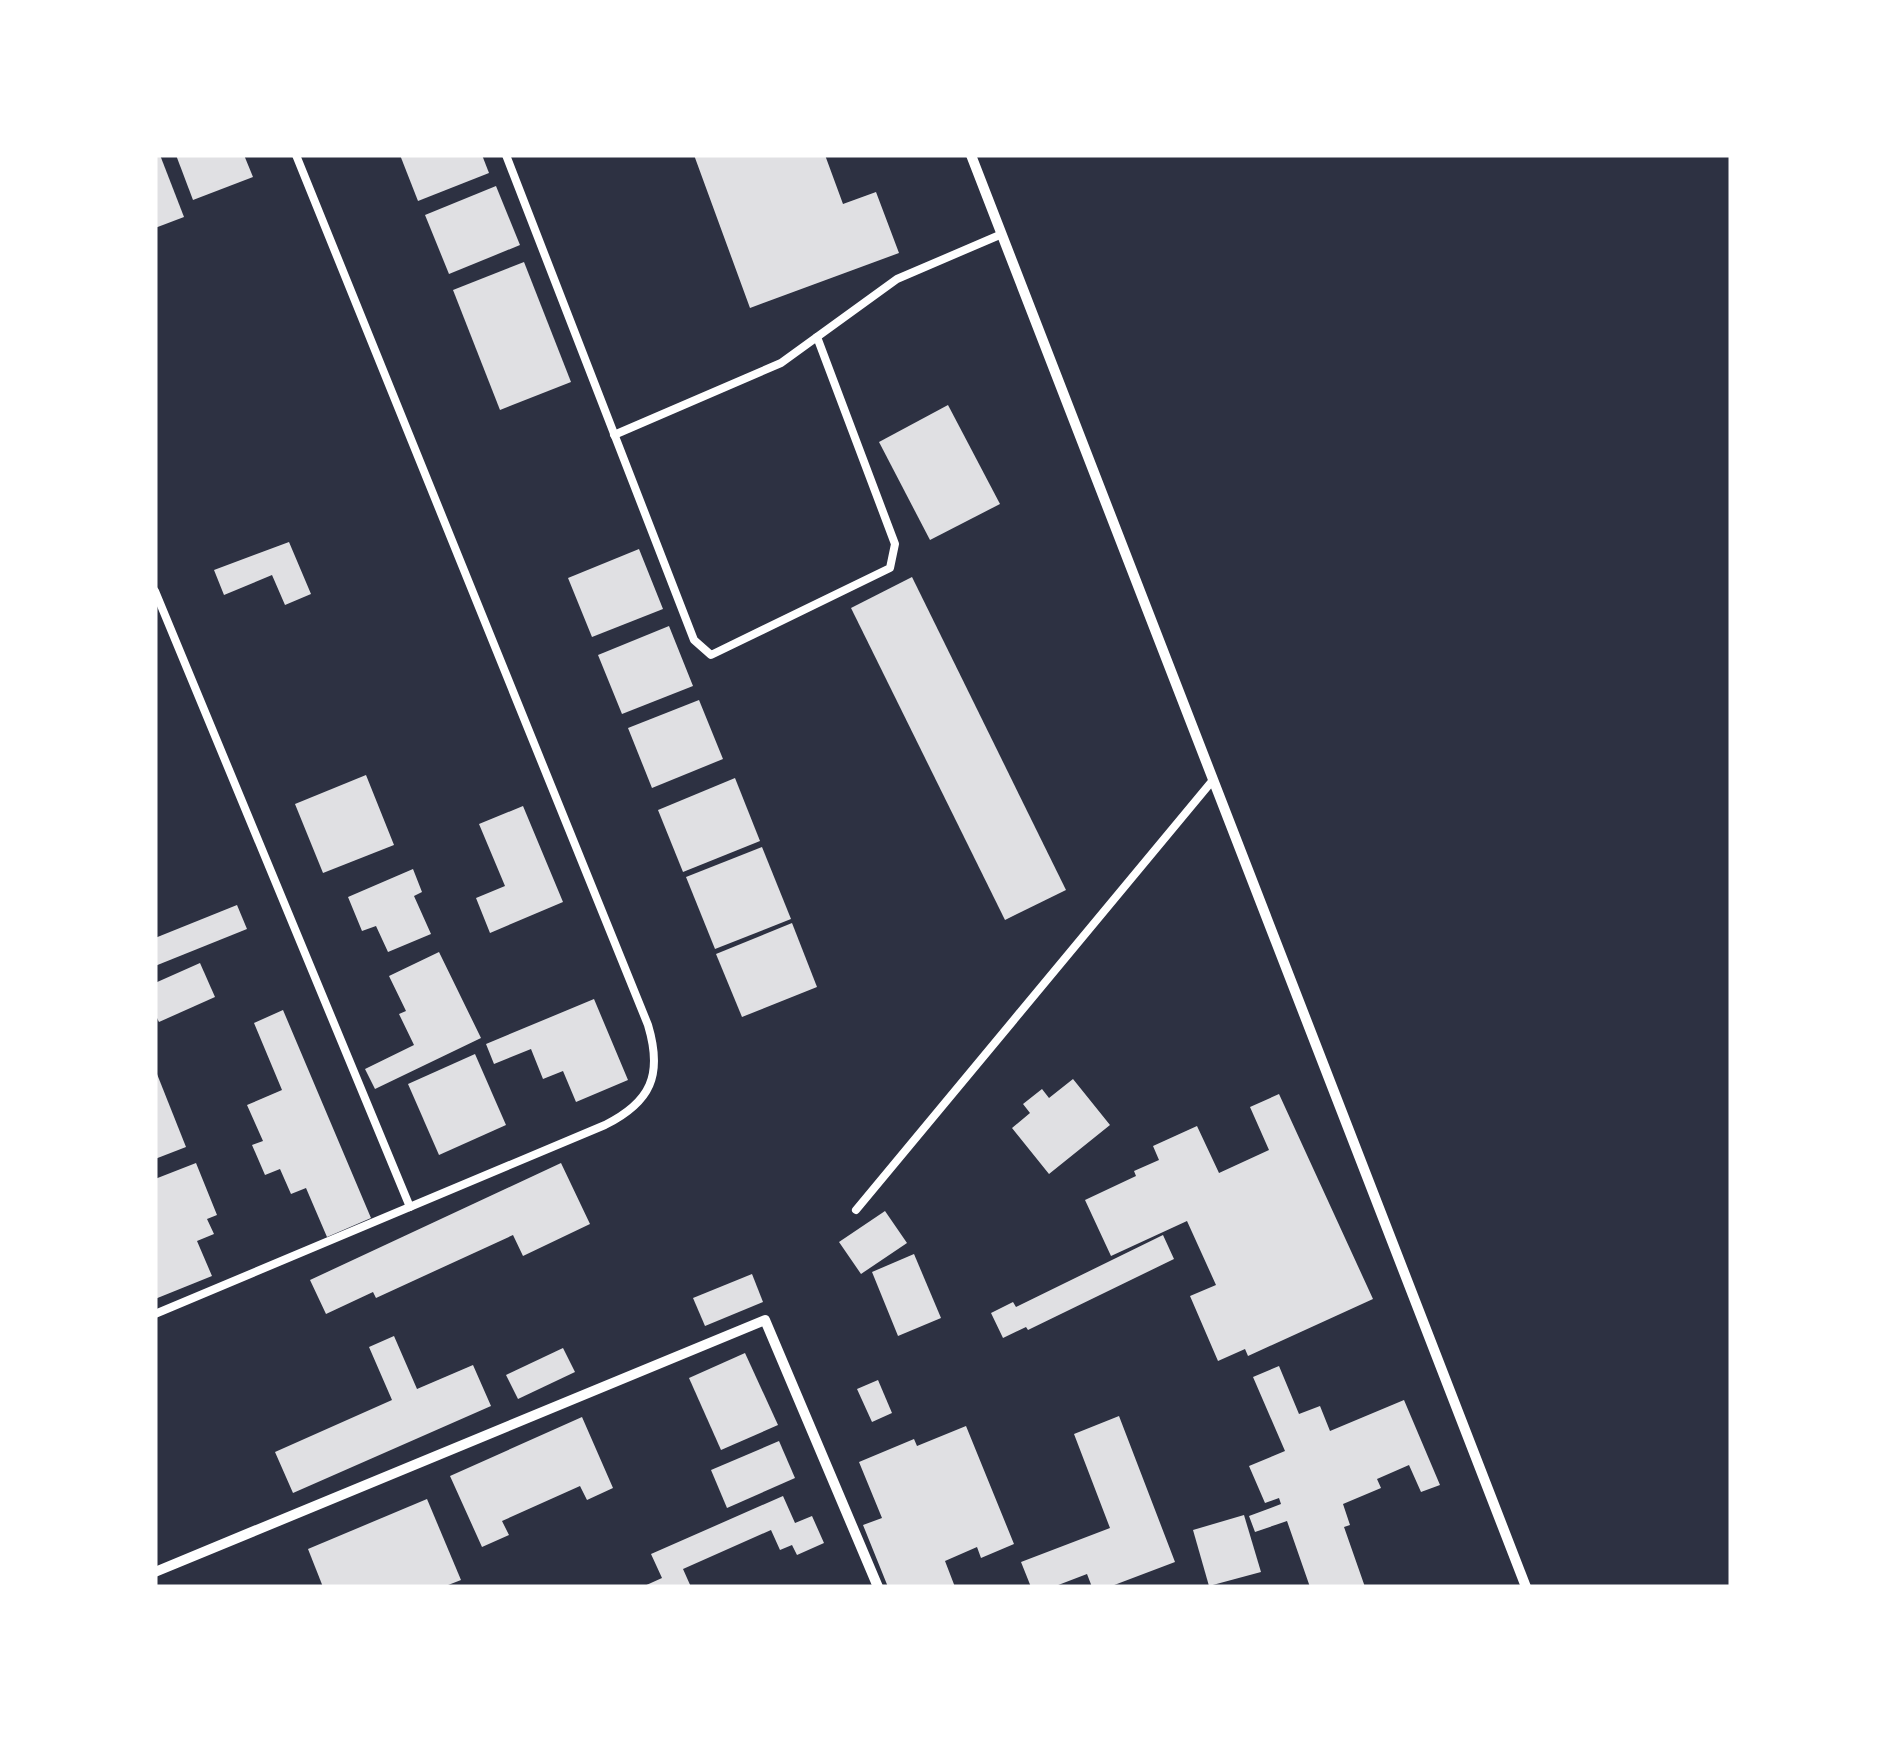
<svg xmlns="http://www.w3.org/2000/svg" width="1886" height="1742" viewBox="0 0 1886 1742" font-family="Jost,sans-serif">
  <rect width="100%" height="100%" fill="#2d3142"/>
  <g fill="#e0e0e3">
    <path d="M155,155H160L184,217L155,228Z"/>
    <path d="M176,155H244L253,177L193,200Z"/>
    <path d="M400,155H482L489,173L418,201Z"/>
    <path d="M694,155H825L843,204L876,192L899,253L750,308Z"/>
    <path d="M496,186L520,245L449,274L425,215Z"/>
    <path d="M524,262L571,382L500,410L453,290Z"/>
    <path d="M948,405L1000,504L930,540L879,442Z"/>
    <path d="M289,542L311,594L285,605L272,575L224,595L214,570Z"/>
    <path d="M639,549L663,609L592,637L568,578Z"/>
    <path d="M912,577L1066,890L1005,920L851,608Z"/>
    <path d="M669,626L693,686L622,714L598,655Z"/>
    <path d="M699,700L723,759L652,788L628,728Z"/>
    <path d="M366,775L394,845L323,873L295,804Z"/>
    <path d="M735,778L760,841L683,872L658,810Z"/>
    <path d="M523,806L563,902L490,933L476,898L505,886L479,824Z"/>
    <path d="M762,847L791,919L715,949L686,877Z"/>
    <path d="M413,869L422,892L414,896L431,934L388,952L376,926L362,931L348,897Z"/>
    <path d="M237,905L247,929L155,966V938Z"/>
    <path d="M792,923L817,987L742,1017L716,954Z"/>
    <path d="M439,952L481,1038L375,1089L365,1069L414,1045L399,1014L406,1011L389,976Z"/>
    <path d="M200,963L215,997L159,1022L155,1014V983Z"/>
    <path d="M594,999L628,1080L576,1102L563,1071L543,1079L531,1049L494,1064L486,1044Z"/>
    <path d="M283,1010L371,1218L327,1237L306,1188L291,1194L280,1169L265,1175L252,1145L263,1141L247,1105L282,1090L254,1023Z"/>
    <path d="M475,1054L506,1125L439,1155L408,1084Z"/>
    <path d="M155,1069L186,1147L155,1159Z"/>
    <path d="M1073,1079L1110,1125L1049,1174L1012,1128L1030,1113L1023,1104L1042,1089L1049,1098Z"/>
    <path d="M1279,1094L1373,1299L1248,1356L1245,1349L1218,1361L1190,1296L1216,1285L1187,1221L1111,1256L1085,1200L1136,1176L1134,1171L1159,1160L1153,1146L1197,1126L1219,1173L1269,1150L1250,1107Z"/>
    <path d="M196,1163L217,1215L207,1219L214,1234L197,1241L212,1276L155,1299V1179Z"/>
    <path d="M561,1163L590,1224L523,1256L513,1235L376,1298L373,1292L326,1314L310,1280Z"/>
    <path d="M885,1211L907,1243L861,1274L839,1242Z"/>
    <path d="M1163,1235L1174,1259L1028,1330L1026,1327L1003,1338L991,1313L1013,1302L1016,1307Z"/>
    <path d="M914,1254L941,1318L898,1336L872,1272Z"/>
    <path d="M752,1274L763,1302L705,1326L693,1298Z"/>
    <path d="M394,1336L417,1389L473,1365L491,1406L293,1493L275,1452L392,1400L369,1347Z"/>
    <path d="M563,1348L575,1372L518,1399L506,1375Z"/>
    <path d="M745,1353L778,1425L721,1450L689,1378Z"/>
    <path d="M1279,1366L1299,1414L1320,1406L1330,1431L1404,1400L1440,1485L1421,1492L1409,1465L1377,1479L1381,1488L1343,1504L1350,1525L1344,1527L1365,1587H1310L1287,1521L1255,1532L1249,1516L1281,1504L1279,1498L1265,1503L1249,1466L1285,1451L1253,1377Z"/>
    <path d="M878,1380L892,1413L872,1422L857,1389Z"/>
    <path d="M1119,1416L1175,1562L1109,1587H1092L1087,1574L1053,1587H1031L1021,1562L1110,1528L1074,1434Z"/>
    <path d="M582,1417L613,1488L587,1500L580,1486L502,1521L509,1535L482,1547L450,1476Z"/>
    <path d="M966,1426L1014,1544L981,1558L977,1547L945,1561L955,1587H888L863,1525L882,1518L859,1462L914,1439L917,1446Z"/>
    <path d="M779,1441L795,1478L727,1508L711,1470Z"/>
    <path d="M783,1496L795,1523L812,1516L824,1543L797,1555L792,1545L780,1550L771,1530L683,1569L691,1587H642L662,1578L651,1554Z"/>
    <path d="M427,1499L461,1580L443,1587H323L308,1549Z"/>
    <path d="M1244,1515L1261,1572L1209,1586L1193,1530Z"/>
  </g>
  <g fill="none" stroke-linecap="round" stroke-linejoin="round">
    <g stroke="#fff" stroke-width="8">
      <path d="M506,155L694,640L711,655L890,568L895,544L817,337"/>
      <path d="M614,435L781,363L897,279L1002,234"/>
      <path d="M155,591L410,1207"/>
      <path d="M856,1210L1213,780"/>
      <path d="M155,1314L605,1125C651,1102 663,1075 648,1025L296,155"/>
    </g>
    <g stroke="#fff" stroke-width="10">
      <path d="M971,155L1526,1587"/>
      <path d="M155,1572L765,1320L878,1587"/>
    </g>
  </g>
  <rect width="1886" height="1742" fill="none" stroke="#ffffff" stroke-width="315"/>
</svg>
